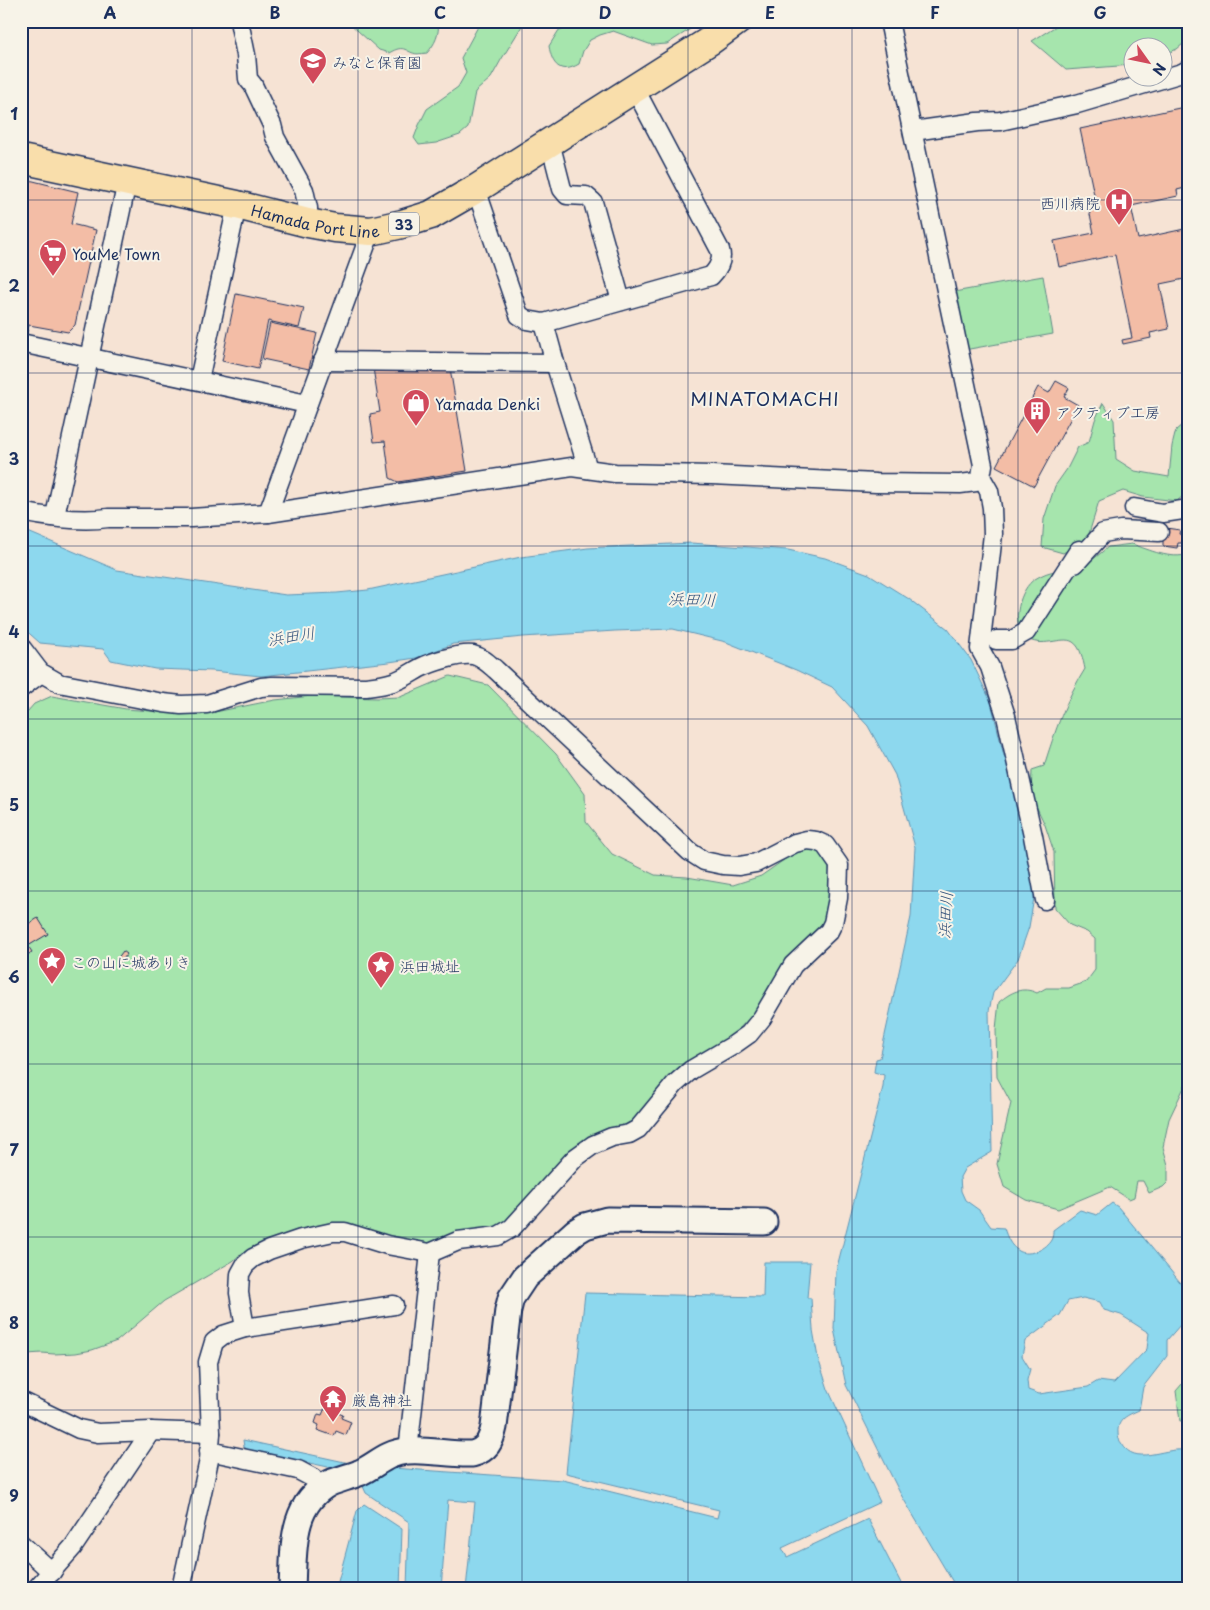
<svg xmlns="http://www.w3.org/2000/svg" width="1210" height="1610" viewBox="0 0 1210 1610" font-family="'Playpen Sans','Klee One',sans-serif">
  <rect width="100%" height="100%" fill="#f6e3d4"/>
  <filter id="ink" filterUnits="userSpaceOnUse"><feTurbulence type="fractalNoise" baseFrequency=".02" numOctaves="2"/><feDisplacementMap in="SourceGraphic" scale="10" xChannelSelector="R" yChannelSelector="G"/><feConvolveMatrix kernelMatrix="1 2 1 2 8 2 1 2 1" color-interpolation-filters="sRGB"/></filter>
  <g filter="url(#ink)">
    <g fill="#a6e5ad" stroke="#608a86">
      <path d="M347,21H438C440,34 435,44 427,53C424,53 421,54 418,54C405,53 406,43 389,53L379,50Z"/>
      <path d="M481,21H525L501,60L491,78L475,92L468,128L460,135L436,143L419,145L414,138L419,125L427,109L458,87L466,73L461,58Z"/>
      <path d="M586,21H703L667,44L652,45L613,31L600,35L590,40L583,51L579,64C560,75 552,65 549,46L559,30L578,26Z"/>
      <path d="M1064,21H1189V39L1177,49L1163,55L1162,48H1132V65L1066,70L1032,41Z"/>
      <path d="M1043,276L1053,334L964,350L954,292Z"/>
      <path d="M1103,403L1114,420L1116,459L1135,471L1169,477L1172,446L1176,430L1189,419V491L1177,501L1143,497L1123,491L1099,501L1087,540L1063,553L1042,547L1044,519L1055,486L1067,469L1078,447L1089,442L1095,420Z"/>
      <path d="M1132,544C1150,550 1170,560 1189,554V1077L1169,1119L1163,1147L1168,1165V1182L1163,1187L1149,1193L1143,1181H1137L1134,1197L1129,1199L1110,1187L1058,1209L1026,1200L1004,1187L997,1164L1011,1103L997,1077L996,1029L999,1002C1011,992 1022,986 1037,993L1046,988H1069L1086,982L1095,970V939L1087,932L1070,925L1055,908L1054,852L1045,825L1031,795L1032,770L1044,766C1055,731 1066,699 1085,669C1083,660 1081,647 1073,642C1062,635 1041,650 1025,637C1010,624 1020,588 1035,579C1051,569 1061,570 1079,571L1108,547Z"/>
      <path d="M450,676L488,685L556,754L585,794L586,822L612,854L655,875L687,877L733,885L761,876L801,848L813,850L822,854L829,866L831,891L825,919L760,1007L734,1034L632,1124L607,1133L509,1222L491,1231L434,1244L414,1246L359,1229L258,1247L242,1253L233,1261L164,1301L117,1341L92,1350L76,1353L54,1354L42,1353L27,1354L21,1352V719L34,704L52,696L126,709L200,715L275,700L312,696L376,698L400,697Z"/>
      <path d="M1189,1376V1420L1180,1421L1176,1391Z"/>
    </g>
    <g fill="#8dd8ee" stroke="#5f94b4" fill-rule="evenodd">
      <path d="M21,529L117,570L286,595L337,593L368,590L521,557L588,548L691,543L788,550L825,558L869,574L909,599L948,629L971,660L991,702L1004,756L1009,757L1036,886L1029,927L1018,959L993,993L989,1011L992,1152L965,1168L960,1177L961,1191L965,1200L979,1210L991,1227L1004,1228C1007,1237 1010,1246 1019,1251C1029,1257 1048,1249 1052,1238C1053,1235 1053,1232 1053,1230L1080,1210L1097,1215L1112,1203L1118,1207L1189,1293L1187,1317L1167,1340V1356L1143,1387L1139,1410C1128,1415 1117,1419 1118,1433C1118,1438 1119,1440 1122,1444C1135,1466 1163,1448 1183,1450L1184,1460H1189V1589H957L900,1493L846,1385L834,1329L836,1271L883,1087L884,1075L874,1072L876,1059L880,1058L911,917L915,847L895,775L868,726L832,687L796,670L726,642L673,629L615,631L523,637L453,644L416,658L389,662L261,676L212,671L155,669L111,660L103,649L40,643L21,626ZM1083,1298L1100,1302L1104,1310L1121,1315L1149,1333L1147,1349L1114,1383L1098,1381L1088,1387L1039,1394L1028,1390L1027,1380L1030,1369L1022,1356L1025,1341L1060,1315L1068,1301Z"/>
      <path d="M764,1262H810L807,1298H811L813,1330L818,1358L828,1389L880,1502L782,1548L787,1557L868,1519L904,1589H466L475,1502L448,1500L441,1589H407L409,1522L366,1493L362,1484L385,1469L389,1470L392,1468L563,1480L717,1518L719,1510L566,1473L585,1293L763,1297Z"/>
      <path d="M243,1440L354,1464L344,1468H333L248,1450L244,1447Z"/>
      <path d="M364,1504L402,1529L400,1589H336L357,1511Z"/>
    </g>
    <g fill="#f3bda6" stroke="#1b2f5e">
      <path d="M1189,106V187L1177,190L1178,196L1131,206L1138,239L1189,228V278L1160,284L1169,329L1150,333L1151,338L1123,344L1122,340L1132,338L1115,255L1059,267L1054,241L1094,233L1088,205L1096,204L1080,129Z"/>
      <path d="M21,178L78,192L71,224L96,230L75,325L68,332L29,325L26,337L21,336Z"/>
      <path d="M236,294L304,308L299,328L268,321L258,369L222,361Z"/>
      <path d="M270,323L317,333L309,369L262,359Z"/>
      <path d="M373,368H450L467,471L398,482L390,478L385,441L374,442L370,414L380,412Z"/>
      <path d="M1056,381L1069,388L1064,397L1078,405L1034,486L996,466L1038,387L1049,393Z"/>
      <path d="M1166,528L1180,530L1179,534L1183,535L1182,543H1178L1177,548L1163,546V531Z"/>
      <path d="M38,918L48,934L28,946L32,952L21,959V929Z"/>
      <path d="M123,951L127,954L121,962L117,959Z"/>
      <path d="M325,1408L343,1415L341,1418L351,1422L346,1435L336,1431L334,1436L317,1430L319,1425L315,1423L318,1414L322,1415Z"/>
    </g>
    <g fill="none" stroke-linecap="round" stroke-linejoin="round">
      <defs>
        <g id="street">
          <path d="M239,21L246,55L248,79L253,85L272,125L275,137L304,190L308,208V223"/>
          <path d="M913,131L977,122L1000,121L1077,104L1182,73L1189,69"/>
          <path d="M550,142L562,189L567,195L586,196L593,202L621,301"/>
          <path d="M476,189L519,315L527,320L544,323L711,276C719,268 723,260 720,250L635,89"/>
          <path d="M544,323L555,363L588,469"/>
          <path d="M21,343L307,404"/>
          <path d="M323,361L555,363"/>
          <path d="M199,380L237,205"/>
          <path d="M981,477L989,491L992,508L993,534L980,649L990,667L1006,716L1033,836L1045,900"/>
          <path d="M1134,508L1163,513L1189,509"/>
          <path d="M21,512C46,517 83,522 108,518H191L268,513L572,467L615,473L712,475L876,483L960,484L976,482L981,477L983,465L889,21"/>
          <path d="M268,513L371,231"/>
          <path d="M55,516L127,182"/>
          <path d="M1075,564L1103,533L1121,530L1159,532"/>
          <path d="M996,640H1012L1026,632L1079,550"/>
          <path d="M21,647L40,672L59,683L163,703L181,705L207,704L261,687L272,686L366,687C375,686 384,685 393,682C403,679 411,673 420,668C432,662 460,653 473,655C482,657 489,664 496,670L690,852L704,861L723,865L739,866L756,863L795,843L807,840L816,841L825,845L839,865L838,898L833,923L829,931L793,965L762,1018L749,1034L732,1046L691,1070L675,1084L638,1129L629,1134L612,1137L593,1145L575,1158L512,1228L498,1236L458,1241L430,1253L387,1245L345,1232H333L301,1239L269,1250L253,1258L245,1265L240,1274L239,1293L245,1328"/>
          <path d="M21,688L37,676L40,672"/>
          <path d="M21,1401L79,1429L98,1433L151,1431L211,1433"/>
          <path d="M209,1451L298,1470L313,1478L321,1488"/>
          <path d="M408,1451L430,1253"/>
          <path d="M21,1544L52,1572"/>
          <path d="M36,1589L73,1547L151,1431"/>
          <path d="M181,1589L209,1460L211,1433L208,1362L214,1342L223,1335L245,1328L394,1305"/>
        </g>
        <path id="secondary" d="M292,1589C294,1550 290,1504 330,1483C339,1479 349,1477 359,1473C377,1465 385,1453 407,1451C427,1449 451,1455 472,1454C487,1450 491,1441 494,1427L508,1310L511,1298L525,1277L575,1232L585,1226L607,1220L764,1222"/>
        <g id="primary">
          <path id="s1" d="M21,159L237,205L308,223L335,228L371,231L402,224L431,215L476,189L711,40L737,21"/>
        </g>
      </defs>
      <use href="#street" stroke="#1b2f5e" stroke-width="21"/>
      <use href="#secondary" stroke="#1b2f5e" stroke-width="29"/>
      <use href="#primary" stroke="#1b2f5e" stroke-width="31"/>
      <use href="#street" stroke="#f7f3e8" stroke-width="18"/>
      <use href="#secondary" stroke="#f7f3e8" stroke-width="25"/>
      <use href="#primary" stroke="#f9deab" stroke-width="28"/>
    </g>
  </g>
  <path fill="none" stroke="#1b2f5e" stroke-width="1" stroke-opacity="0.55" d="M192,21V1589M358,21V1589M522,21V1589M688,21V1589M852,21V1589M1018,21V1589M21,200H1189M21,373H1189M21,546H1189M21,719H1189M21,891H1189M21,1064H1189M21,1237H1189M21,1410H1189"/>
  <defs>
    <symbol id="school-pin" viewBox="-11 -11 22 30"><path d="M0 17L-7.5 6A9.5 9.5 0 1 1 7.5 6Z" fill="#d1495b" stroke="#f7f3e8"/><path d="M0-5L7-2L0 1L-7-2ZM-4 1L0 2.5L4 1V4Q0 6-4 4Z" fill="#fff"/></symbol>
    <symbol id="hospital-pin" viewBox="-11 -11 22 30"><path d="M0 17L-7.5 6A9.5 9.5 0 1 1 7.5 6Z" fill="#d1495b" stroke="#f7f3e8"/><path d="M-5-5h3v3.5h4V-5h3V5h-3V1.5h-4V5h-3Z" fill="#fff"/></symbol>
    <symbol id="supermarket-pin" viewBox="-11 -11 22 30"><path d="M0 17L-7.5 6A9.5 9.5 0 1 1 7.5 6Z" fill="#d1495b" stroke="#f7f3e8"/><path d="M-6-5.5h2.5l.6 2H6L4.5 2H-2.5L-4.4-4H-6ZM-1.5 3.2a1.3 1.3 0 1 0 .1 0ZM3 3.2a1.3 1.3 0 1 0 .1 0Z" fill="#fff"/></symbol>
    <symbol id="shop-pin" viewBox="-11 -11 22 30"><path d="M0 17L-7.5 6A9.5 9.5 0 1 1 7.5 6Z" fill="#d1495b" stroke="#f7f3e8"/><path d="M-5-2.5h2.3a2.7 3.5 0 0 1 5.4 0H5L5.5 6h-11ZM-1.5-2.5h3a1.5 2.3 0 0 0-3 0Z" fill="#fff"/></symbol>
    <symbol id="building-pin" viewBox="-11 -11 22 30"><path d="M0 17L-7.5 6A9.5 9.5 0 1 1 7.5 6Z" fill="#d1495b" stroke="#f7f3e8"/><path d="M-4-6H4V6H1V3H-1V6H-4ZM-2.5-4.3h1.7v1.8h-1.7ZM.8-4.3h1.7v1.8H.8ZM-2.5-1h1.7V.8h-1.7ZM.8-1h1.7V.8H.8Z" fill="#fff"/></symbol>
    <symbol id="sight-pin" viewBox="-11 -11 22 30"><path d="M0 17L-7.5 6A9.5 9.5 0 1 1 7.5 6Z" fill="#d1495b" stroke="#f7f3e8"/><path d="M0-6L1.8-2.2L6-1.7L2.9 1.2L3.7 5.4L0 3.3L-3.7 5.4L-2.9 1.2L-6-1.7L-1.8-2.2Z" fill="#fff"/></symbol>
    <symbol id="temple-pin" viewBox="-11 -11 22 30"><path d="M0 17L-7.5 6A9.5 9.5 0 1 1 7.5 6Z" fill="#d1495b" stroke="#f7f3e8"/><path d="M0-6L5-2H3V0L6.5 2.5H4V6H1.5V3h-3V6H-4V2.5H-6.5L-3 0V-2H-5Z" fill="#fff"/></symbol>
  </defs>
  <g fill-rule="evenodd">
    <use href="#school-pin" x="297" y="45" width="32" height="43"/>
    <use href="#hospital-pin" x="1103" y="186" width="32" height="43"/>
    <use href="#supermarket-pin" x="37" y="237" width="32" height="43"/>
    <use href="#shop-pin" x="400" y="387" width="32" height="43"/>
    <use href="#building-pin" x="1021" y="395" width="32" height="43"/>
    <use href="#sight-pin" x="36" y="945" width="32" height="43"/>
    <use href="#sight-pin" x="365" y="949" width="32" height="43"/>
    <use href="#temple-pin" x="317" y="1383" width="32" height="43"/>
  </g>
  <g text-anchor="middle" dominant-baseline="central" stroke-width="4" stroke-linejoin="round" paint-order="stroke">
    <rect fill="#f7f3e8" stroke="#5d6a87" stroke-width="1" x="389" y="212.5" width="30" height="23" rx="4"/>
    <g font-size="14" font-weight="bold" fill="#1b2f5e">
      <text x="404" y="224">33</text>
    </g>
    <g font-size="15" fill="#1b2f5e" stroke="#f7f3e8" text-anchor="start">
      <text x="332" y="61">みなと保育園</text>
      <text x="1100" y="202" text-anchor="end">西川病院</text>
      <text x="72" y="253">YouMe Town</text>
      <text x="435" y="403">Yamada Denki</text>
      <text x="1056" y="411">アクティブ工房</text>
      <text x="71" y="961">この山に城ありき</text>
      <text x="400" y="965">浜田城址</text>
      <text x="352" y="1399">厳島神社</text>
    </g>
    <g font-size="15" fill="#1b2f5e" stroke="#f7f3e8">
      <text stroke="none"><textPath href="#s1" startOffset="301">Hamada Port Line</textPath></text>
    </g>
    <g font-size="16" font-style="italic" fill="#32517b" stroke="#f7f3e8">
      <text transform="translate(692 598) rotate(2)">浜田川</text>
      <text transform="translate(291 635) rotate(-9)">浜田川</text>
      <text transform="translate(944 915) rotate(-87)">浜田川</text>
    </g>
    <g font-size="18" letter-spacing="1" fill="#1b2f5e" stroke="#f7f3e8">
      <text x="765" y="398">MINATOMACHI</text>
    </g>
  </g>
  <rect width="1210" height="1610" fill="none" stroke="#f7f3e8" stroke-width="55"/>
  <g transform="translate(1148 62) rotate(123)"><circle r="24" fill="#f7f3e8" stroke="#9fa5b1"/>
  <path d="M0-4L9 19L0 12L-9 19Z" fill="#d1495b"/>
  <text y="-8" font-size="14" font-weight="bold" text-anchor="middle" fill="#1b2f5e">N</text>
  </g>
  <rect x="28" y="28" width="1154" height="1554" fill="none" stroke="#1b2f5e" stroke-width="2"/>
  <g font-size="16" text-anchor="middle" font-weight="bold" fill="#1b2f5e">
    <text x="110" y="19">A</text>
    <text x="275" y="19">B</text>
    <text x="440" y="19">C</text>
    <text x="605" y="19">D</text>
    <text x="770" y="19">E</text>
    <text x="935" y="19">F</text>
    <text x="1100" y="19">G</text>
    <text x="14" y="120">1</text>
    <text x="14" y="292">2</text>
    <text x="14" y="465">3</text>
    <text x="14" y="638">4</text>
    <text x="14" y="811">5</text>
    <text x="14" y="983">6</text>
    <text x="14" y="1156">7</text>
    <text x="14" y="1329">8</text>
    <text x="14" y="1502">9</text>
  </g>
</svg>
